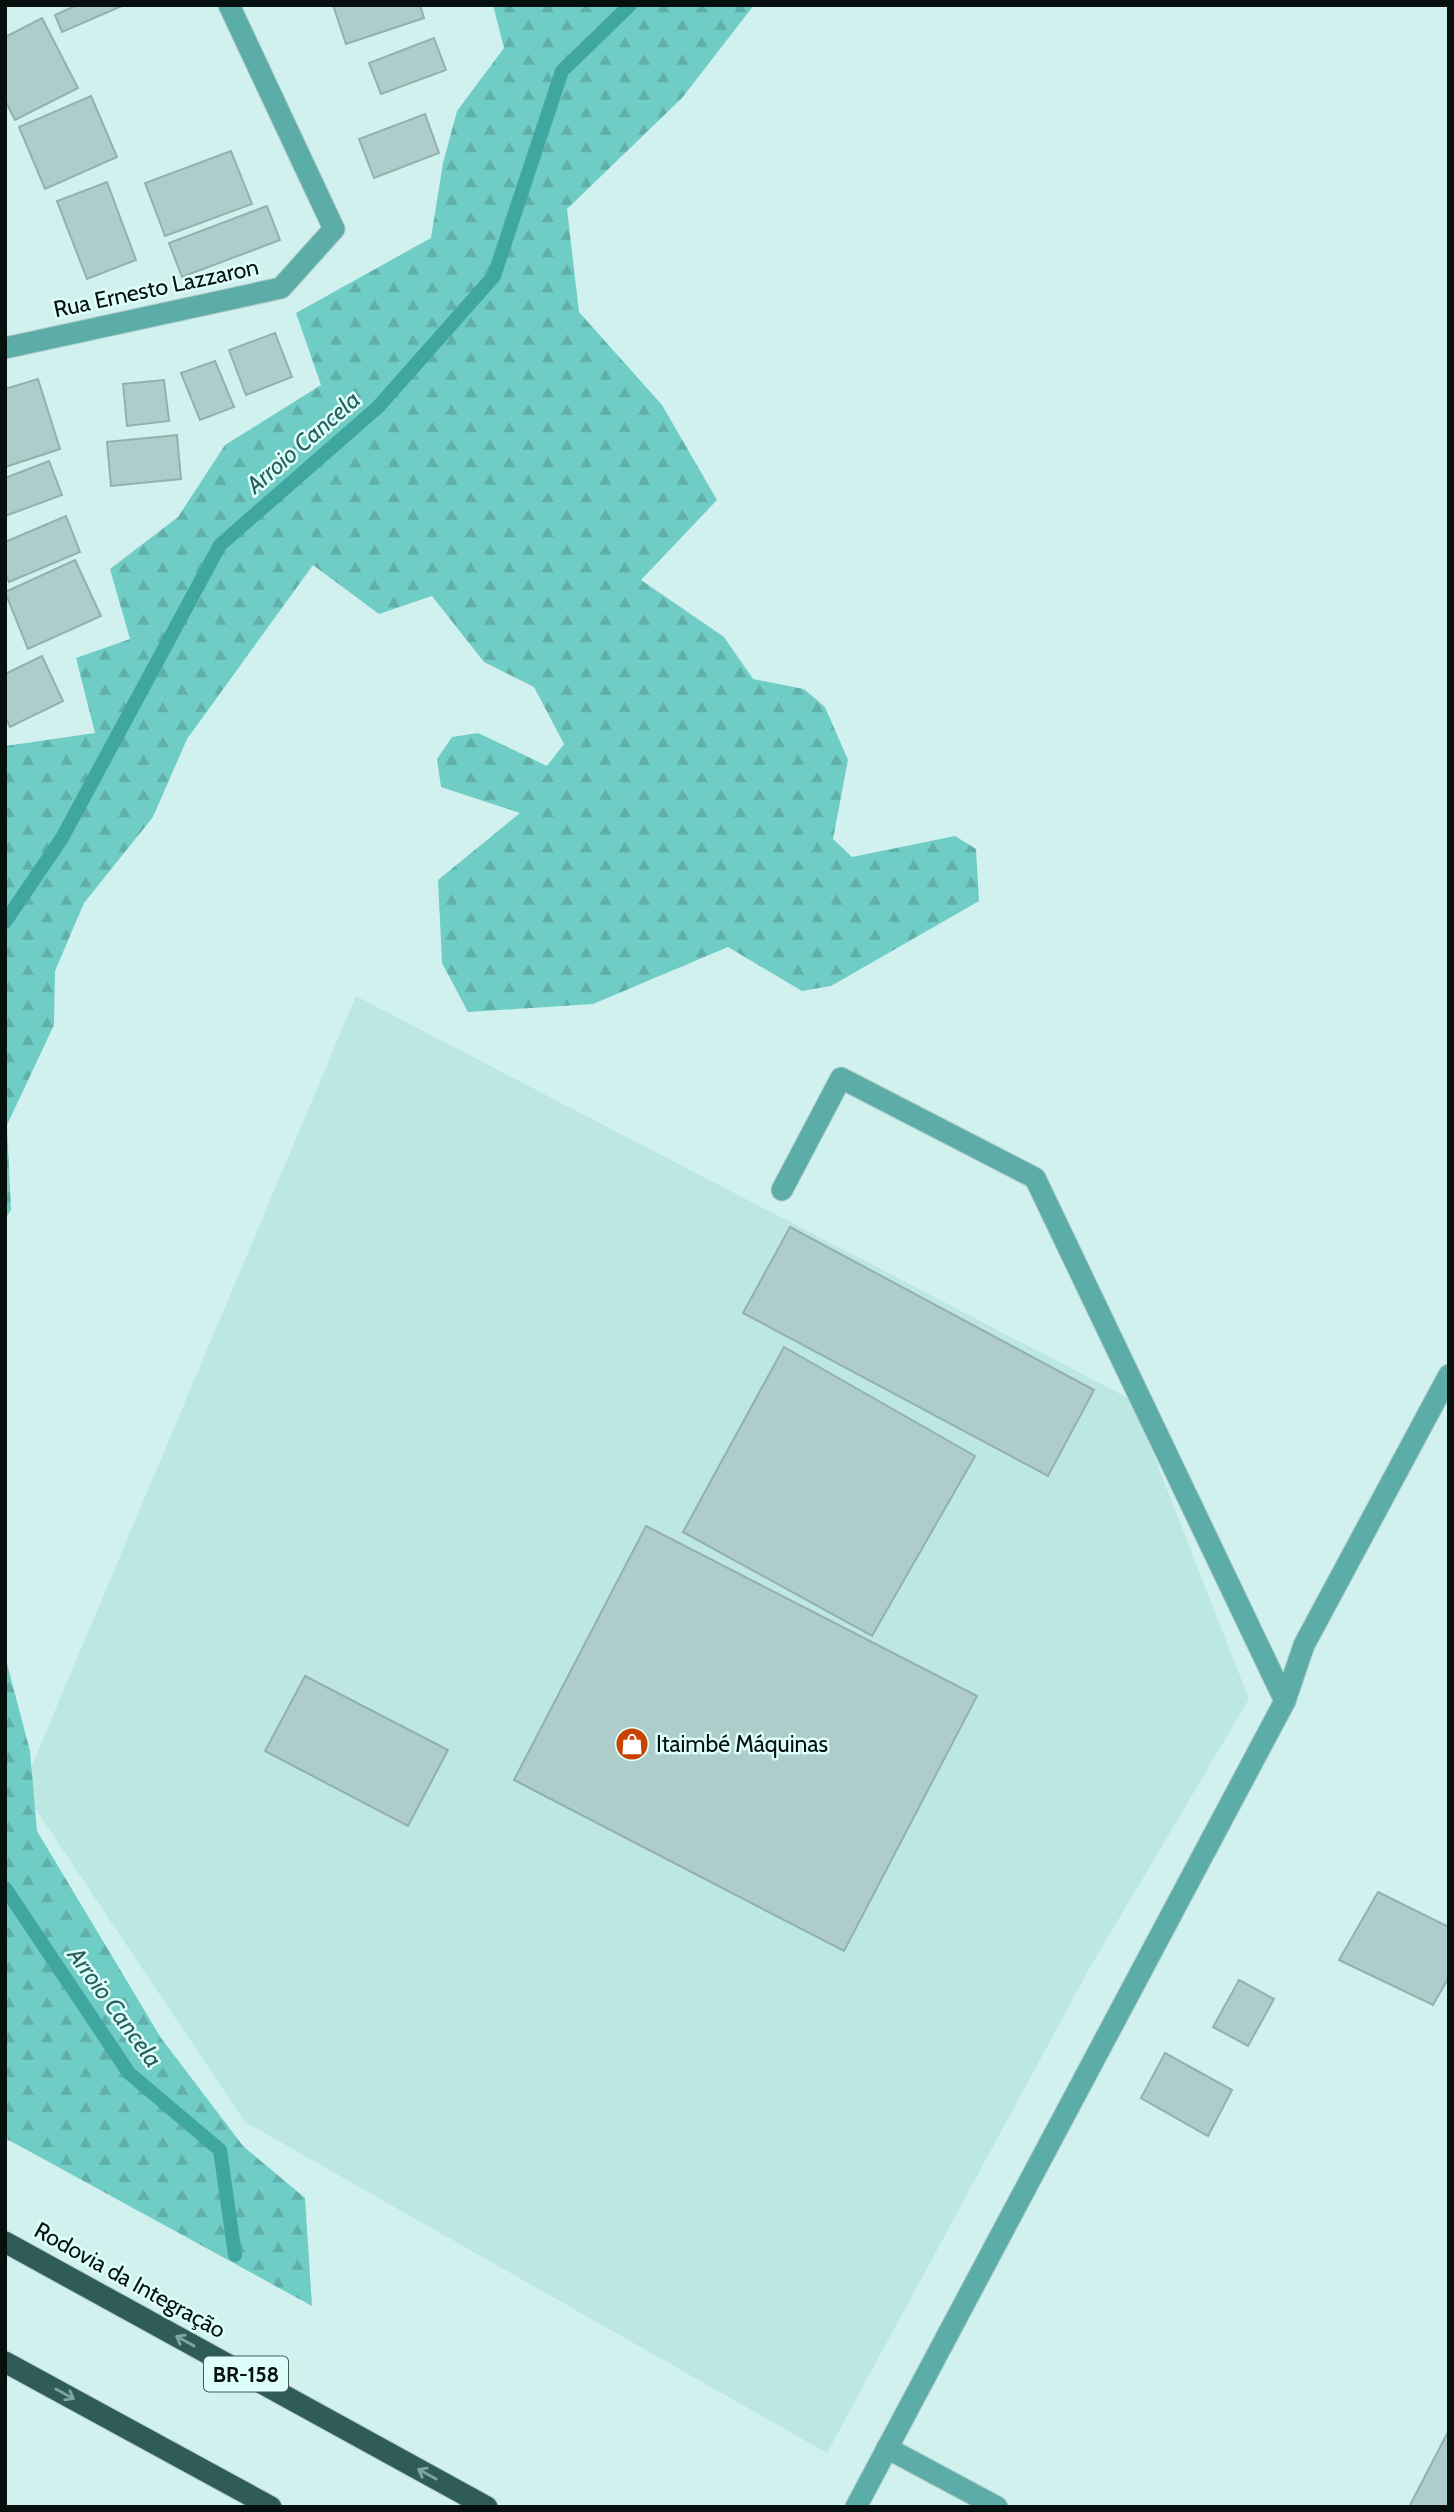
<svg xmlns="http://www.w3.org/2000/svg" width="1454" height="2512" viewBox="0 0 1454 2512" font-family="Cabin,sans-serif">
  <defs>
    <pattern id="forest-firs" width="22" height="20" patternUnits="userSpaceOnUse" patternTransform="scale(1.75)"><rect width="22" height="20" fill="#70cdc6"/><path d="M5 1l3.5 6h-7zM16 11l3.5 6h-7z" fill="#60afa9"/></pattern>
  </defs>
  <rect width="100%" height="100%" fill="#d1f1ee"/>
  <path fill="#bde7e3" d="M356,996L1132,1400L1249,1699L1088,1971L827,2453L245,2122L22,1789Z"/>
  <g fill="url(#forest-firs)">
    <path d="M493,5H754L682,98L567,209L579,312L662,405L717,500L641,580L724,637L753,679L804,689L825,707L848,760L833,839L852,857L955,836L976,849L979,901L831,986L802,991L728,947L593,1004L468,1012L442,963L438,880L520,813L441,787L437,759L452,737L478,733L547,766L564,744L534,687L484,662L432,596L379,614L313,565L187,739L153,817L84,903L55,971L54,1025L7,1125L11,1210L5,1219V746L95,733L76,658L130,639L110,569L178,517L225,445L321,385L296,313L431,238L443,163L457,111L504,48Z"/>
    <path d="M5,1656L30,1751L37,1831L161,2038L243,2146L305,2198L312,2306L5,2138Z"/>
  </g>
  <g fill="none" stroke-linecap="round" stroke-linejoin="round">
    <g stroke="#40a7a0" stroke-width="14">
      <path d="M5,922L62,838L220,545L378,407L494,276L562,71L630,5"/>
      <path d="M5,1888L129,2073L220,2150L235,2255"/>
    </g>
  </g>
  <g fill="#aecdca" stroke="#92b1ae" stroke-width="2">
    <path d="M77,5H124L62,32L55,15Z"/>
    <path d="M333,5H420L424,18L346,44Z"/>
    <path d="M42,18L78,88L15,120L5,100V37Z"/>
    <path d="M434,38L446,70L381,94L369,63Z"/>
    <path d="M91,96L117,157L45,189L19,127Z"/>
    <path d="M425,114L439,153L374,178L359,139Z"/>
    <path d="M231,151L252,204L165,236L145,183Z"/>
    <path d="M107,182L136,260L87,279L57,201Z"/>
    <path d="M267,206L280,240L182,277L169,243Z"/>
    <path d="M275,333L292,377L246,395L229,350Z"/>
    <path d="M215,361L234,407L200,420L181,373Z"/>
    <path d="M38,379L60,449L5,467V389Z"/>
    <path d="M164,380L169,421L127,426L123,384Z"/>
    <path d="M177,435L181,479L111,486L107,442Z"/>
    <path d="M49,461L62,495L5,516V478Z"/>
    <path d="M66,516L80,552L9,582L5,573V542Z"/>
    <path d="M75,560L101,616L28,649L5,592Z"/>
    <path d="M42,656L63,701L10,727L5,716V674Z"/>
    <path d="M790,1227L1094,1390L1048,1476L743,1313Z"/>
    <path d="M784,1347L975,1456L872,1636L683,1532Z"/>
    <path d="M646,1526L977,1696L844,1951L514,1780Z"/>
    <path d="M305,1676L448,1750L408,1826L265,1751Z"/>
    <path d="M1378,1892L1449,1927V1977L1433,2005L1339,1960Z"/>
    <path d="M1239,1980L1274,1999L1248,2046L1213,2027Z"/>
    <path d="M1165,2053L1232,2090L1208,2136L1141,2098Z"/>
    <path d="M1449,2430V2507H1409Z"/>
  </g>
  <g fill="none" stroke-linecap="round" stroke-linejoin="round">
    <defs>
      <path id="service" d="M1285,1701L1304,1645L1449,1375"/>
      <g id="minor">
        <path d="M5,348L281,288L334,229L229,5"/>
        <path d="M782,1190L841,1078L1035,1178L1285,1701L856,2507"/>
        <path d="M887,2448L997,2507"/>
      </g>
      <g id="trunk">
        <path d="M5,2242L487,2507"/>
        <path d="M5,2362L271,2507"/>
      </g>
    </defs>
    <use href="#service" stroke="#b0cdca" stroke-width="23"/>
    <use href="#minor" stroke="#b0cdca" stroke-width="23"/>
    <use href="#trunk" stroke="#b0cdca" stroke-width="23"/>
    <use href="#service" stroke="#5cada7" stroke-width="21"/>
    <use href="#minor" stroke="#5cada7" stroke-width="21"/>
    <use href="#trunk" stroke="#305c58" stroke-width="21"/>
  </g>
  <defs><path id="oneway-shaft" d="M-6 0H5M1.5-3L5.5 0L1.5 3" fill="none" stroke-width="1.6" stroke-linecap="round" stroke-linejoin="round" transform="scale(1.75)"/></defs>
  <g stroke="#7ea5a1">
    <use href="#oneway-shaft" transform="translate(185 2341) rotate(-151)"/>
    <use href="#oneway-shaft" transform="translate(65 2394) rotate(29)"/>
    <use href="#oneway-shaft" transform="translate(427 2474) rotate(-151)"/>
  </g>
  <defs>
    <symbol id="shop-disc" viewBox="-11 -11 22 22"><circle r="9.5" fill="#c84200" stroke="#defefb"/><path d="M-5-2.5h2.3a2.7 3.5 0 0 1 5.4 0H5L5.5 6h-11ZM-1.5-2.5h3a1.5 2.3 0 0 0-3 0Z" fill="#fff"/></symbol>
  </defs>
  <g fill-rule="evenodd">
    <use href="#shop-disc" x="613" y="1725" width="38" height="38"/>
  </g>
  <g text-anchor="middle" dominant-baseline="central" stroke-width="5" stroke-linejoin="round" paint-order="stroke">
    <rect fill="#defefb" stroke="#465756" stroke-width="2" x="204" y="2356.5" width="84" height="35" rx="5"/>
    <g font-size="21" font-weight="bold" fill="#05100f">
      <text x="246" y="2374">BR-158</text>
    </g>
    <g font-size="23" fill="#05100f" stroke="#defefb">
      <text transform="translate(156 288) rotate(-12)">Rua Ernesto Lazzaron</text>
      <text transform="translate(130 2280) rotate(29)">Rodovia da Integração</text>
    </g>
    <g font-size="23" fill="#05100f" stroke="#defefb" text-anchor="start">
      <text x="656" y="1744">Itaimbé Máquinas</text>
    </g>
    <g font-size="24" font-style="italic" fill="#265f5b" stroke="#defefb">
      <text transform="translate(303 442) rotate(-41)">Arroio Cancela</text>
      <text transform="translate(115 2007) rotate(54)">Arroio Cancela</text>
    </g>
  </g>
  <rect width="1454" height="2512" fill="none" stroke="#05100f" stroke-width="14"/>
</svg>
